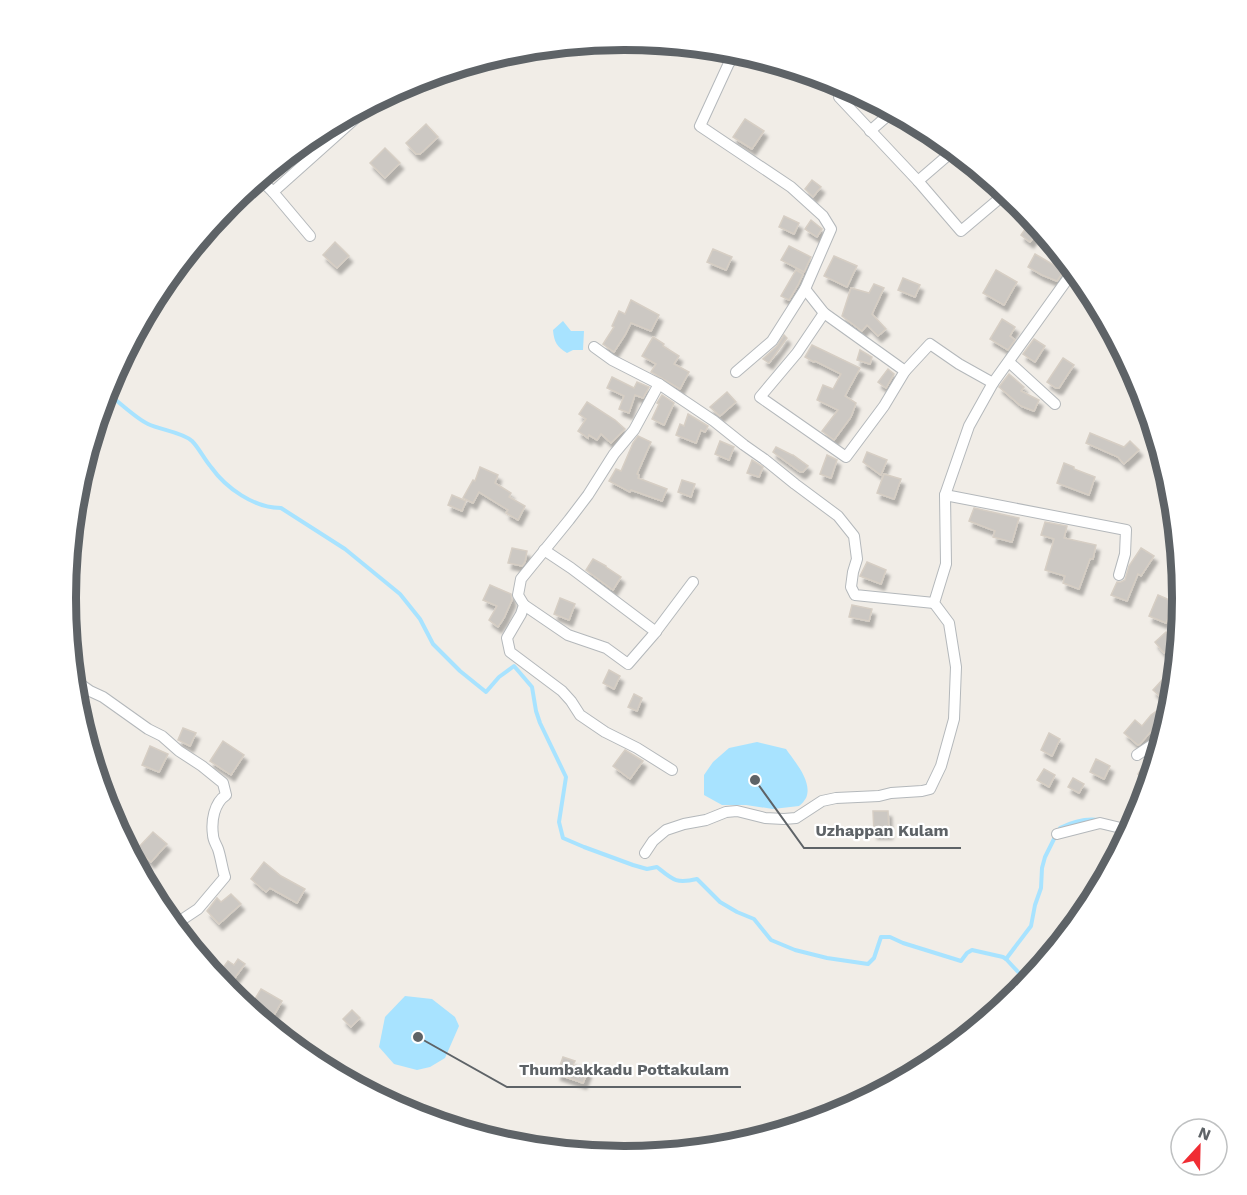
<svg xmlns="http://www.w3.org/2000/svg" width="1247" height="1195" viewBox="0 0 1247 1195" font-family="'Work Sans',sans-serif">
  <defs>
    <filter id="shadow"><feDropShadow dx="3.5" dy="6" stdDeviation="1.5" flood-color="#0004"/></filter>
  </defs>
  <rect width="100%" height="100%" fill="#f1ede7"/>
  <g fill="#a8e3ff">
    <path d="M563,321L571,331H584L583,350H573L567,353C557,347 554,342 553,330Z"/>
    <path d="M757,742L786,749C795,762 813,782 806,798C804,801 802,804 799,806L773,809L746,805H722L704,795V775L713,762L729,748Z"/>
    <path d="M405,996L432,999L455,1017L459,1026L445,1058L430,1067L417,1070L394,1064L379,1047L385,1017Z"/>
  </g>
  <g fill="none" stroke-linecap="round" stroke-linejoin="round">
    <g stroke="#a8e3ff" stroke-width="4">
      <path d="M104,395L111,396C121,404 137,419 148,424C160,430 182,432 192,441C199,448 204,459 211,467C226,488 254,508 281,508L345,549L400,594L420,619L433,644L460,671L486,692L499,677L514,666L532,687L536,711L540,723L566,777L559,822L563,838L584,847L633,865L647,869L657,867C673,880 676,884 697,879L720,902L737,912L754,919L771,940L795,950L827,958L868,964L874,958L881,937H890L903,943L961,961L967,953L972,950L1003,957L1006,959L1031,926L1035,905L1041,888L1042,868L1045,857L1056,835"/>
      <path d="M1060,828C1072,822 1085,818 1099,820"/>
      <path d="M1006,959L1021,975L1029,980"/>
    </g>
  </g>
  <g fill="#ccc8c3" stroke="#d6cec4" stroke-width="1.5" filter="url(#shadow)">
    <path d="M745,119L764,131L752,149L733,137Z"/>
    <path d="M426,124L438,137L420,154H416L406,143Z"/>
    <path d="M385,148L400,163L385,178L370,163Z"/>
    <path d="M812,180L821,187L813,197L805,189Z"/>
    <path d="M784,216L799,223L794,234L779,227Z"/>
    <path d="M1032,219L1040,229L1030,242L1021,235Z"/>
    <path d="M811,220L822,229L817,237L805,229Z"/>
    <path d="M335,242L349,256L337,268L323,255Z"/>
    <path d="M789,246L811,257L804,272L781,260Z"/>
    <path d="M713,249L732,257L726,270L707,262Z"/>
    <path d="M1035,254L1064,271L1057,281L1042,275L1028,267Z"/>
    <path d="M834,256L857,266L847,287L824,276Z"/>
    <path d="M796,270L803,274L798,285L789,300L781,296Z"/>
    <path d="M996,270L1017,282L1004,305L983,293Z"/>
    <path d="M903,278L920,285L915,297L898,290Z"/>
    <path d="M874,284L884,288L872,314L886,329L878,336L867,325L862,331L842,316L851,288L869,293Z"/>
    <path d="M631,300L659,315L651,331L631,323L625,335L614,352L603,344L614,327L612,326L619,311L625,314Z"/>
    <path d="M1002,319L1015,327L1010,336L1015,340L1008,350L990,339Z"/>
    <path d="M784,335L787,338L769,363L763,359L777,346Z"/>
    <path d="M653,337L664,344L663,346L679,356L674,364L689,372L680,389L651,372L656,364L642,356Z"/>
    <path d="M1034,339L1045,346L1035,362L1023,354Z"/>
    <path d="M812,345L860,368L845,396L856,403L851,417L834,440L822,431L838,410L817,400L823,385L833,389L841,374L815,361L814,362L805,357Z"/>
    <path d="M860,350L872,357L870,364L857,360Z"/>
    <path d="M1063,358L1074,365L1059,388H1056L1047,382Z"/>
    <path d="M888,369L894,374L886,388L878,382Z"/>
    <path d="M1009,374L1024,387L1021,391L1039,400L1034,411L1021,406L999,387Z"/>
    <path d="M612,377L634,388L637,382L649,387L643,398L635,395L629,413L619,409L624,396L607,388Z"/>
    <path d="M727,392L736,402L720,416L710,407Z"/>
    <path d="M662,395L674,403L664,425L652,419L659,404L657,403Z"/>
    <path d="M587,402L615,420L625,429L611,443L601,434L597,440L589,435L588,438L578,431L586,419L579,414Z"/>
    <path d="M688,414L708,426L705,432L701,430L696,443L676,435L680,424L684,426Z"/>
    <path d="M1090,433L1124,447L1130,441L1139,450L1124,464L1118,457L1086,443Z"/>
    <path d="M638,436L651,442L637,474L639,475L638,478L667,489L662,501L631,490L630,492L609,481L616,469L621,471L633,443Z"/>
    <path d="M720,441L734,447L729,460L715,454Z"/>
    <path d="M776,447L792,455H793L808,466L803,472H800L773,452Z"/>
    <path d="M867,452L887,460L881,475L863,462Z"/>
    <path d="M827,455L837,460L831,478L820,474Z"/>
    <path d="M752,460L763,467L759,477L747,473Z"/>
    <path d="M1064,463L1074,467V469L1095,477L1089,495L1057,483Z"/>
    <path d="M480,467L498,475L495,483L511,493L509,497L525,506L518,520L506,513L508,510L479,492L473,503L463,498L473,480L475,481Z"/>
    <path d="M884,474L901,479L894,499L877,493Z"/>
    <path d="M682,480L695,484L691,497L678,492Z"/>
    <path d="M452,495L466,501L462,511L448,505Z"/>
    <path d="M974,508L1019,518L1012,542L993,537L995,531L969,521Z"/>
    <path d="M1045,522L1067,526L1064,538L1096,545L1093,559H1090L1079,589L1063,583L1065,576L1045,570L1054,539L1041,535Z"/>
    <path d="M512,548L527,551L525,562L522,566L508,563Z"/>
    <path d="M1141,548L1154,556L1141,576L1138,574L1127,601L1111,595L1117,582H1121L1125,580L1129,566Z"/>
    <path d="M593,559L606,566V567L621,577L613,590L586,570Z"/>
    <path d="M867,562L886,570L881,584L860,576Z"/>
    <path d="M490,585L511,594L512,600L504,618L498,627L489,620L497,606L483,600Z"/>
    <path d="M1158,595L1174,602L1166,623L1149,616Z"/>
    <path d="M560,598L575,604L569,620L554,614Z"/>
    <path d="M852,605L872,609L869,621L849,617Z"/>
    <path d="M1166,632L1176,642L1164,653L1155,642Z"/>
    <path d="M1175,668L1173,691L1164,700L1153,690L1162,680L1166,684Z"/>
    <path d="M609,670L620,676L614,689L603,683Z"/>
    <path d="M634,694L642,698L637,711L628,707Z"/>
    <path d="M1162,707L1168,716V718L1154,728L1140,744L1138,745L1124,733L1135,720L1142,726L1151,715Z"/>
    <path d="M183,728L196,733L190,746L178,740Z"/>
    <path d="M1049,733L1060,739L1052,756L1041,750Z"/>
    <path d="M223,741L244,755L231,775L210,761Z"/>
    <path d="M150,746L168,754L159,772L142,765Z"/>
    <path d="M625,750L643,761L630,779L613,766Z"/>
    <path d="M1096,759L1110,766L1104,779L1090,772Z"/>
    <path d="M1145,763L1153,768L1149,781L1138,774Z"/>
    <path d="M1044,769L1055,775L1049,787L1037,780Z"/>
    <path d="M1073,778L1084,784L1079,793L1068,787Z"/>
    <path d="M873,811H888L889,833H874Z"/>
    <path d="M153,832L167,844L151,862L137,849Z"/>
    <path d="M264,862L281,876L305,889L297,903L270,888L266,892L251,879Z"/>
    <path d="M231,894L241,904L219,924L207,911L217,898L221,902Z"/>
    <path d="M238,959L245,964L229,986L216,977L228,961L234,965Z"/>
    <path d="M261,989L282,1001L270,1022L249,1009Z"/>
    <path d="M352,1010L360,1018L351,1027L343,1019Z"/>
    <path d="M563,1057L575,1061L573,1065L588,1071L583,1083L557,1074Z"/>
  </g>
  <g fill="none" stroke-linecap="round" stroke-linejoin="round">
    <defs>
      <g id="minor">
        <path d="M839,97L918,181L961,231L1006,193"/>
        <path d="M870,131L893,111"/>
        <path d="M259,178L273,192L376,100"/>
        <path d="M918,181L954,150"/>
        <path d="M273,192L310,236"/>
        <path d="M805,289L824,313L905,371L930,344L959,364L993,383"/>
        <path d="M824,313L797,353L760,397L846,457L884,406L905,371"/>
        <path d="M594,347L612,360L659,384L714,421L744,445L764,459L795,484L838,516L854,536L857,559L853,572L851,587L855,595L934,603"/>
        <path d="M1009,362L1055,404"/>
        <path d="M736,372L772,341L805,289L831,229L823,216L791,187L700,126L729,63L740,52"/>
        <path d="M659,384L634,430L614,454L588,495L569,520L521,579L518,595L524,605L521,614L507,638L510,652L562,691L571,701L580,715L605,732L637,748L672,770"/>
        <path d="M945,495L1126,530L1125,554L1119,575"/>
        <path d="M544,550L571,568L656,632"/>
        <path d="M524,605L568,635L606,648L628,664L654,634L693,582"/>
        <path d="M73,679L90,691L103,697L148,729L162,736L179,751L202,766L223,783L226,795C214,803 211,821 213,835C213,840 216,844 218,849C221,858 222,868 225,877L198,909L174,925"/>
        <path d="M1137,755L1161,739"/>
        <path d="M1057,834L1100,823L1129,830"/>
        <path d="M645,853L653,841L666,830L684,824L706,820L726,812L737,811L765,818L784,819L796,818L822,801L836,798L879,796L891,793L922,791L930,789L941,766L954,719L956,667L949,623L934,603L946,564L945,495L969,426L993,383L1074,270"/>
      </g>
    </defs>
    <use href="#minor" stroke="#b4b8bb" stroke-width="12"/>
    <use href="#minor" stroke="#fff" stroke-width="10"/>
  </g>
  <path d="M0 0H1247V1195H0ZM76 598a548 548 0 1 1 1096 0a548 548 0 1 1-1096 0Z" fill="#fff" fill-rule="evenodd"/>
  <path fill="none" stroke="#5e6367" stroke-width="8" d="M76 598a548 548 0 1 1 1096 0a548 548 0 1 1-1096 0Z"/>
  <path fill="none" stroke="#5e6367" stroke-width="2" d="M755 780L804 848H961M418 1037L507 1087H741"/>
  <g fill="#5e6367" stroke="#fff" stroke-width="2">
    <circle cx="755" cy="780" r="6"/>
    <circle cx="418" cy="1037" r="6"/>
  </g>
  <g font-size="16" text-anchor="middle" font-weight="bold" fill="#5e6367" stroke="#fff" stroke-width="4.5" stroke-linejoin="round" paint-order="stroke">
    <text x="882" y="836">Uzhappan Kulam</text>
    <text x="624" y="1075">Thumbakkadu Pottakulam</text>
  </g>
  <g transform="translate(1199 1147) rotate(22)"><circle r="28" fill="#ffffff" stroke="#bfc1c2" stroke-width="1.5"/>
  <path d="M0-4.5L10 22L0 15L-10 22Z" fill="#f02d34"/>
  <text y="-9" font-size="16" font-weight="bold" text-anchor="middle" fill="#5e6367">N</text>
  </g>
</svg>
